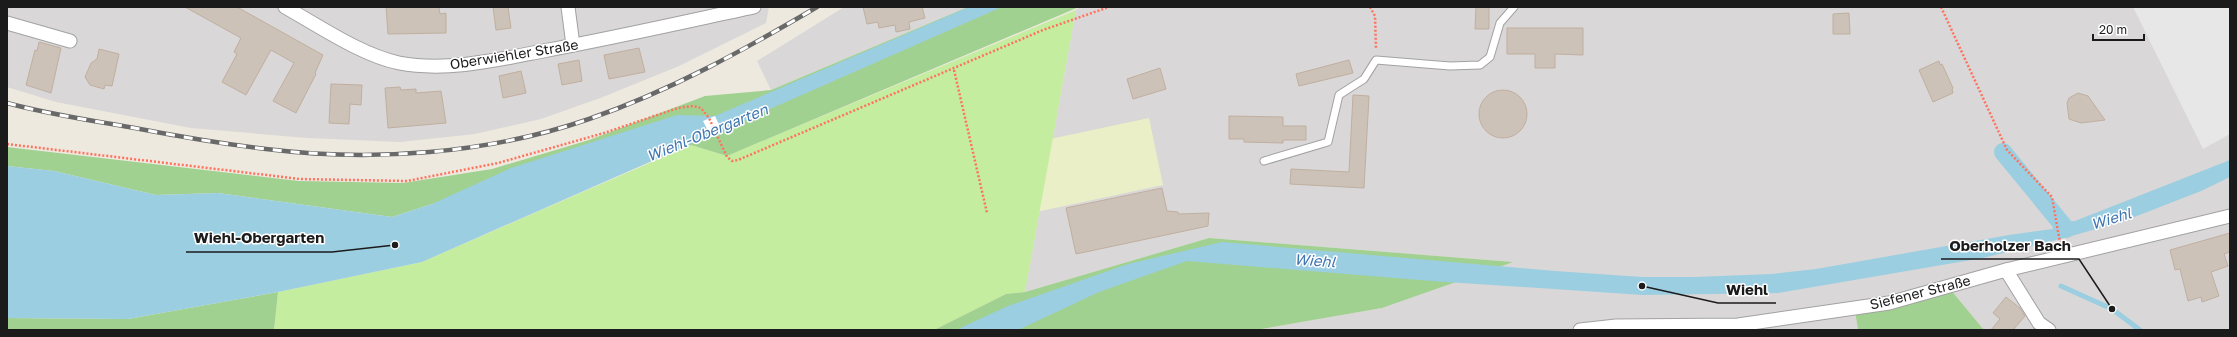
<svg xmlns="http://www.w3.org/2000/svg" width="2237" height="337" viewBox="0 0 2237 337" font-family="'Golos Text',sans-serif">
  <rect width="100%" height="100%" fill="#ede9df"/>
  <g fill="#d9d7d7">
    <path d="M7,7H769L766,23L679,66L603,97L541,119L475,134L400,142L307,138L191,128L56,102L7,87Z"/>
    <path d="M844,7H968L771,90L757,61Z"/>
    <path d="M1079,7H2230V330H1984L1945,283L1854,306L1858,330H1256L1382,308L1512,262L1209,238L1025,292L1076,10Z"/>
  </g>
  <path fill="#ebefc7" d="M1149,118L1163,185L998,220L984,153Z"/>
  <path fill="#c4ed9f" d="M1076,10L1025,292L1006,294L934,330H274L278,292L422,262L691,145L727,156Z"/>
  <g fill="#a1d190">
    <path d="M968,7H1079L727,156L691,145L432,204L392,217L218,193L156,195L54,171L7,166V147L299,181L403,183L492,169L589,140L705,96L771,90Z"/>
    <path d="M1209,238L1513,262L1382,308L1256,330H934L1006,294L1025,292Z"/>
    <path d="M1950,289L1984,330H1858L1855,311Z"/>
    <path d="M278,292L274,330H7V318L128,319Z"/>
  </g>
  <path fill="#e7e7e7" d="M2133,7H2230V134L2203,149Z"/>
  <g fill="#9bcee0">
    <path d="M969,7H1002L422,262L278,292L128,319L7,318V166L54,171L156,195L218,193L392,217L432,204L511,168L677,115L715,116Z"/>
    <path d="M2230,160V177L2201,191L2124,221L2068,237L1983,258L1778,293L1643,295L1432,281L1187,261L1099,292L1018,330H956L1008,306L1128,264L1222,242L1555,271L1642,277H1695L1772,274L1816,269L2009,235L2053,229L2052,223L2075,221Z"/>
  </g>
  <path fill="#fff" d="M715,116L722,131L711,137L703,121Z"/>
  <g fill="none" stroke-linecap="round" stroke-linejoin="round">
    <path stroke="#9bcee0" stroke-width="5" d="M2061,286L2112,309L2140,330"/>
    <path stroke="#9bcee0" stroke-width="18" d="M2003,152L2066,229"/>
  </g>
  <g fill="#cdc2b8" stroke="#c0afa0">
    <path d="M185,7H237L323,55L315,73L316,74L296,113L273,101L294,63L271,50L246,95L222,82L237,54L234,52L241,38Z"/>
    <path d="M386,7H439L440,14L446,13V33L388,34Z"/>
    <path d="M493,7H508L511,28L496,30Z"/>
    <path d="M863,7H922L925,18L909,22L910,29L896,32L895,25L879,28L878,22L867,24Z"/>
    <path d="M1476,7H1489V29H1475Z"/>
    <path d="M1849,13L1850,34H1833V14Z"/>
    <path d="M1507,28H1583V55L1555,54V68H1535V54H1507Z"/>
    <path d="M39,42L61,48L51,93L26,85L35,50L37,51Z"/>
    <path d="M639,48L645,72L609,79L604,55Z"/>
    <path d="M99,49L119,54L112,86L105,85L104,89L90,85L85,77L91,63L97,59Z"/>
    <path d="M579,60L582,81L562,85L558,64Z"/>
    <path d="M1349,60L1353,73L1299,86L1296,74Z"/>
    <path d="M1939,61L1940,65L1942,64L1953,88L1952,89L1953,93L1933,102L1919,70Z"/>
    <path d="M1160,68L1166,89L1133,99L1127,79Z"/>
    <path d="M521,71L526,93L503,98L499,76Z"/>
    <path d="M331,84L362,85L361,105L350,104L349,124L329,123Z"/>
    <path d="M400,87L401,90L416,89V93L441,91L446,123L388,128L385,88Z"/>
    <circle cx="1503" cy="114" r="24"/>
    <path d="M2078,93L2088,96L2105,120L2081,123L2069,119L2067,103L2069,98Z"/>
    <path d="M1353,95L1369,96L1364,188L1290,184L1291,169L1349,172Z"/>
    <path d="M1229,116L1283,117V126H1306V140H1283V143L1244,142V139H1229Z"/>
    <path d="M1162,188L1167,211L1178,212V214L1209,213L1208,226L1076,254L1066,208Z"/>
    <path d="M2230,233V252L2224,254L2228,266L2211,272L2219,296L2202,302L2201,297L2188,301L2180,269L2175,270L2170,250Z"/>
    <path d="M2006,297L2020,308L2025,316L2013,330H1991L2000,319L1993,313Z"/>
  </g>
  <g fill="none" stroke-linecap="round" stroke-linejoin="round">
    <defs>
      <path id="service" d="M1264,161L1328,142L1339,95L1364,79L1376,60L1450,66L1480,65L1490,57L1500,23L1514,7"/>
      <g id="minor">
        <path d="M285,7C319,26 361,55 399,63C446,72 497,60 543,51C613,38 684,22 754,7"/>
        <path d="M568,7L573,45"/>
        <path d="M7,23L70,41"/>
        <path d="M2006,270L2039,323L2049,330"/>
        <path d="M1580,330L1616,326L1738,325L1889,303L2006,270L2230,216"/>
      </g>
    </defs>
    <use href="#service" stroke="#a2a2a2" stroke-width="9"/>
    <use href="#minor" stroke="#a2a2a2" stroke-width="15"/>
    <g stroke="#ff725e" stroke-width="2.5" stroke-dasharray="2 2" stroke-linecap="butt">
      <path d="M1370,7L1375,16L1376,49"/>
      <path d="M1941,7L2007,150L2052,197L2060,243"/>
      <path d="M954,70L987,213"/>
      <path d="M7,144L300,179L407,181L498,163L604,133L678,108L693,106L701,108L709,118L727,157L732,161L738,160L1043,30L1109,7"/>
    </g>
    <use href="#service" stroke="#fff" stroke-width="7"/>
    <use href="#minor" stroke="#fff" stroke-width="13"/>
    <defs>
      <path id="rail" d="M7,103C51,115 96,121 140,129C182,137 224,144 266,149C372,162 488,154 589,119C670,91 744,50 817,7"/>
    </defs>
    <use href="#rail" stroke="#696969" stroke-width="4.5"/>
    <use href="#rail" stroke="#fff" stroke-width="3" stroke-dasharray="9" stroke-linecap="butt"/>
  </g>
  <g text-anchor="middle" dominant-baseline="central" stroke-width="3" stroke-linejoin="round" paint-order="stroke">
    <g font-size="14" fill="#1b1b1b" stroke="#fff">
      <text transform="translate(514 54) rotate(-9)">Oberwiehler Straße</text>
      <text transform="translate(1920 292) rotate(-14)">Siefener Straße</text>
    </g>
    <g font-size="15" font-style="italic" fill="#4176b0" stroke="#fff">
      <text transform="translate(707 132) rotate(-22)">Wiehl-Obergarten</text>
      <text transform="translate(2111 218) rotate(-17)">Wiehl</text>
      <text transform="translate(1315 260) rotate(4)">Wiehl</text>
    </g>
  </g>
  <path fill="none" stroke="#1b1b1b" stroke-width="1.5" d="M395 245L332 252H186M2112 309L2079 259H1941M1642 286L1718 303H1776"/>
  <g fill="#1b1b1b" stroke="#fff" stroke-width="1.5">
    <circle cx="395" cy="245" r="4"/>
    <circle cx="2112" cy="309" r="4"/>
    <circle cx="1642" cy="286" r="4"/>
  </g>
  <g font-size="15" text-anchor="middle" font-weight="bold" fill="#1b1b1b" stroke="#fff" stroke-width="3" stroke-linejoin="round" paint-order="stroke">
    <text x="259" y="243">Wiehl-Obergarten</text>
    <text x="2010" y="251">Oberholzer Bach</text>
    <text x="1747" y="295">Wiehl</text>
  </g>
  <rect width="2237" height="337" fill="none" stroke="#1b1b1b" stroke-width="16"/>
  <path d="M2093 34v6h51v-6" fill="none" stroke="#1b1b1b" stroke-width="2"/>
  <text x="2099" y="34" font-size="12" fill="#1b1b1b" stroke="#ffffff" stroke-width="3" paint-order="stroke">20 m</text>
</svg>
